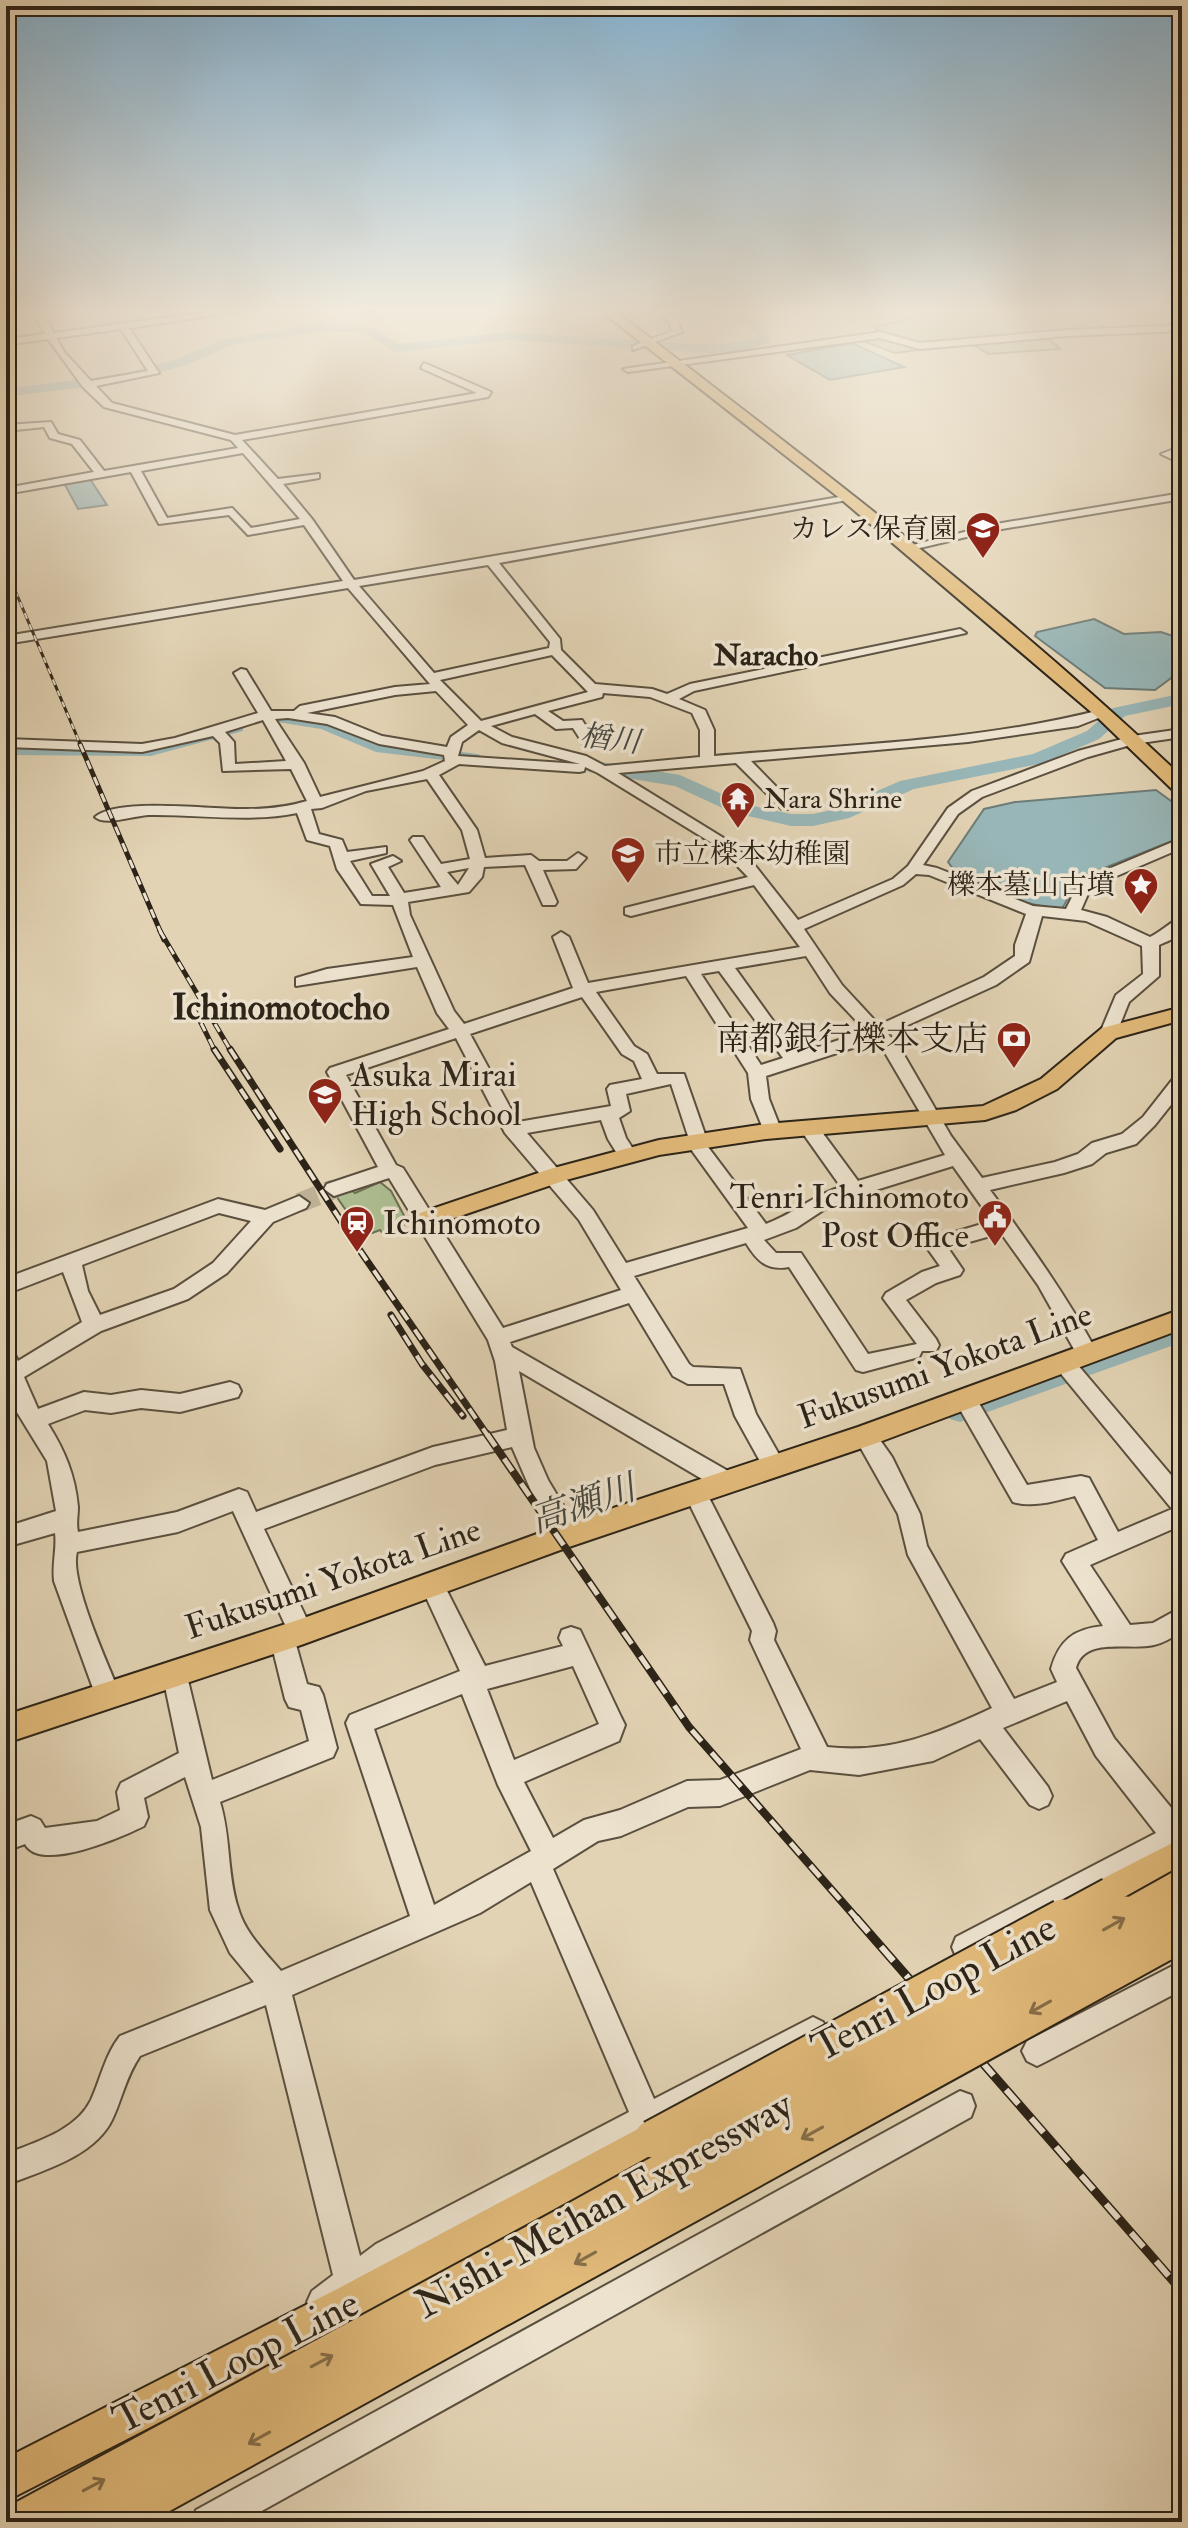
<svg xmlns="http://www.w3.org/2000/svg" width="1188" height="2528" viewBox="0 0 1188 2528" font-family="'IM FELL Double Pica','Noto Serif JP',serif">
  <rect width="100%" height="100%" fill="#e2d3b4"/>
  <filter id="stains"><feTurbulence type="fractalNoise" baseFrequency=".0025" numOctaves="4"/><feColorMatrix values="0 0 0 0 .2 0 0 0 0 .09 0 0 0 0 .02 0 0 0 .5 -.17"/></filter>
  <radialGradient id="worn" r=".72"><stop offset=".6" stop-color="#630" stop-opacity="0"/><stop offset="1" stop-color="#630" stop-opacity=".3"/></radialGradient>
  <g fill="#adbe91" stroke="#6c7154" stroke-width="2">
    <path d="M950,308H1182V313L1090,314L1107,330L1044,334L1060,349L988,354L971,343L895,353L852,337L880,332L874,327Z"/>
    <path d="M380,1182L391,1191L408,1223L383,1234L380,1230L372,1233L366,1227L359,1229L334,1193L349,1188L355,1193Z"/>
  </g>
  <g fill="#98b6b7" stroke="#6d7c77" stroke-width="2">
    <path d="M852,343L904,367L830,380L787,355Z"/>
    <path d="M90,479L107,505L78,509L64,483Z"/>
    <path d="M1094,619L1124,634L1161,632L1182,639V670L1155,690L1105,688L1035,636L1037,632Z"/>
    <path d="M1156,790L1182,809V837L1079,878L1062,909C1031,906 965,889 948,862L984,809L1015,802Z"/>
  </g>
  <g fill="none" stroke-linecap="round" stroke-linejoin="round">
    <g fill="#98b6b7" fill-rule="evenodd">
      <path d="M712,308C736,308 763,316 771,341L748,351L711,353L508,340L396,352L364,333L323,331L232,345L186,365L123,382L6,397V389L122,374L178,359L225,339L323,323L371,328L398,344L508,332L711,345L758,339L749,326Z"/>
      <path d="M1182,686V704L1125,716L1099,739L1044,763L914,789L849,818L813,826H791L731,812L675,786L589,772L580,766L589,760L680,775L744,804L791,814H813L836,809L900,781L1033,754L1087,731L1113,708L1170,696Z"/>
      <path d="M283,713L331,720L380,742L478,754L487,759L478,764L376,752L321,729L277,722L274,718Z"/>
      <path d="M237,722L243,723V731L151,756L6,755V745L150,746Z"/>
      <path d="M1182,1321V1342L960,1422L950,1419L946,1411L950,1403Z"/>
    </g>
    <path stroke="#beb095" stroke-width="20" stroke-dasharray="20 10" stroke-linecap="butt" d="M299,1203L334,1189"/>
    <defs>
      <g id="minor">
        <path d="M31,308H40L54,333L235,308H262L129,328L159,373L96,386L112,403L235,435L477,393L421,368L424,363L491,392L488,397L242,440L278,479L319,474V478L283,484L312,519L354,580L851,495V499L847,500L499,563L560,639L561,650L595,684L652,689L667,694L690,684L960,629L966,633L694,691L679,699L705,710L714,730V756C843,745 978,742 1104,709L1111,713L1078,726L968,742L751,761L792,803V809H782L736,763L618,773L730,842L753,863L798,920L893,879L908,866L948,808L972,791L1078,751L1133,736L1182,729V737L1134,744L1088,757L982,797L958,814L923,865L937,868L1033,906L1066,909L1080,881L1182,838V848L1091,887L1081,910L1107,917L1150,937C1161,932 1174,919 1182,917C1182,937 1175,938 1159,945V976L1129,1002L1115,1037H1103L1100,1033L1116,995L1143,974L1142,946L1086,921L1042,916L1029,962L996,985L888,1034L900,1048L951,1136L982,1178L1055,1162L1078,1154L1092,1143L1122,1134L1143,1117L1176,1075L1182,1073V1091L1155,1125L1136,1144L1106,1153L1092,1164L1064,1173L990,1190C1028,1242 1066,1295 1098,1354L1094,1360H1080L1038,1285L1001,1233L948,1248L963,1270L960,1275L936,1283L906,1300L936,1339L939,1345L936,1351H922L919,1357L863,1372L856,1370L789,1267C767,1271 757,1261 746,1243L634,1276L689,1364L693,1367L740,1369L756,1414L785,1465L782,1472L774,1474L766,1472L735,1416L724,1384H688L673,1376L629,1303L510,1342L512,1347L735,1475L738,1482L735,1489L727,1491L719,1489L519,1371L534,1448L548,1480L581,1535L577,1542L569,1545L561,1542L532,1493L512,1447L435,1465L264,1529L313,1632L310,1640L301,1643L295,1641L307,1684L319,1687L323,1695L337,1748L333,1757L220,1802C231,1837 227,1875 238,1908C245,1933 265,1952 281,1971L410,1916L346,1723L350,1715L460,1671L420,1584L424,1577L432,1574L440,1577L485,1666L563,1646L559,1638L562,1630L571,1627L580,1630L621,1717L625,1725L619,1741L524,1782L553,1838L584,1820L620,1810L687,1781L720,1780L801,1749L750,1640L752,1631L684,1493L687,1486L695,1483L703,1486L773,1623L776,1631L774,1640L827,1747C890,1754 936,1734 992,1708L908,1555L898,1514L854,1436L857,1430L865,1427L873,1430L892,1457L920,1514L927,1546L1014,1699L1057,1682L1051,1669C1059,1640 1074,1629 1103,1626L1062,1561L1066,1554L1098,1540L1075,1496C1056,1501 1032,1508 1013,1502L954,1399L957,1393L965,1390L973,1393L1027,1485L1081,1476L1089,1478L1118,1532L1172,1509L1057,1369L1053,1363L1057,1357H1071L1182,1488V1525L1090,1565L1130,1625L1153,1623L1182,1607V1631C1173,1637 1164,1643 1154,1645C1129,1651 1084,1636 1076,1668L1114,1738L1182,1821V1848L976,1957L966,1961L956,1957L952,1947L956,1937L1156,1833L1096,1756L1067,1701L1003,1728L1048,1787L1052,1796L1048,1805L1039,1809L1030,1805L980,1739L933,1761L859,1775L810,1770L720,1806L688,1807L621,1836L598,1841L553,1869L654,2099L813,2017L823,2022L828,2032L823,2042L398,2266L368,2288L364,2303L353,2308L346,2305L323,2318L312,2313L307,2302L312,2291L333,2275L266,2005L140,2056C126,2076 122,2099 112,2120C94,2157 41,2171 6,2185V2154C35,2142 76,2131 91,2100C101,2078 105,2055 120,2036L254,1982L230,1953L210,1910L201,1827L185,1777L144,1798L148,1817L144,1826C122,1837 40,1873 25,1844L6,1851V1825L31,1816L40,1820L45,1828L97,1821L120,1810L117,1792L121,1783L179,1753L162,1672L165,1664L174,1661L183,1664L186,1672L212,1780L309,1741L301,1710L289,1707L285,1699L270,1638L273,1630L287,1629L233,1511L178,1532L77,1552C69,1580 108,1664 120,1694L116,1702L107,1706L98,1702L54,1581C52,1563 57,1549 55,1533L6,1547V1527L56,1511L47,1461L15,1409L6,1386V1349L13,1351L18,1361L82,1322L63,1272L6,1294V1278L218,1199L265,1210L299,1196L309,1203L306,1208L273,1222L227,1273L188,1299L101,1331L24,1377L38,1409L84,1392L111,1395L141,1390L180,1394L230,1382L238,1385L241,1391L238,1397L180,1412L141,1408L111,1413L85,1410L48,1424C65,1451 75,1475 78,1507C78,1516 76,1523 78,1532L177,1512L239,1489L247,1492L256,1512L433,1447L507,1430L495,1361L488,1340L389,1178L334,1196L324,1189L327,1184L378,1167L327,1072L330,1068L449,1029L437,1013L417,967L296,986V978L327,969L413,957L393,905L361,904L337,869L330,846L307,840L297,813C248,823 198,814 148,815C134,816 105,826 95,817C118,797 213,810 247,809C268,809 287,807 307,801L291,769L223,771L220,743L213,736L142,752L6,747V739L142,744L175,738L258,713L234,673L241,669L246,670L271,711H294L300,706L395,687L430,684L348,588L6,644V636L343,581L304,525L248,535L229,515L159,524L131,472L6,494V488L94,472L72,444L50,438L44,427L6,431V425L51,422L58,434L80,440L104,471L238,448L231,440L104,407L83,387L48,339L6,345V339L45,334ZM121,329L148,371L91,381L65,353L56,338ZM243,453L300,519L251,528L232,508L167,518L141,471ZM488,565L550,642L549,648L434,673L359,586ZM552,655L588,692L481,721L440,680ZM436,691L468,725L451,737L447,747L382,736L335,717L307,713L395,695ZM603,693L650,697L692,713L700,730V757L605,766L586,756L512,737L491,726L535,714L556,729L573,728L586,748H596L598,745L582,720L563,721L548,711L602,697ZM288,718L327,724L379,744L444,755L445,761L423,771L320,797L304,763L275,719ZM263,720L286,761L235,764L234,742L225,732ZM479,730L502,743L580,764L458,756L462,742ZM459,764L579,772L584,771L585,767L598,773L720,848L748,877L625,908V914L631,916L754,885L800,947L588,983L569,937L561,932L553,937L573,988L464,1024L454,1011L410,915L408,902L469,892L482,877L484,867L525,865L543,905H555L557,902L543,870L576,869L586,858L578,853L567,861H539L531,855L485,858L477,830L439,775ZM427,779L462,830L470,859L441,864L423,837H413L410,840L441,887L404,893L388,867L401,861L393,856L371,864L390,896H372L350,861L386,853V847L347,852L342,840L319,834L311,809L322,808L366,791ZM469,868L458,885L447,872ZM916,874L929,875L1026,914L1015,945V956L984,977L879,1025L842,985L804,929L903,885ZM806,956L830,993L866,1031L797,1054L735,968ZM719,971L783,1058L761,1065L701,974ZM686,976L748,1073L751,1099L766,1136L773,1138L782,1132L769,1099L766,1076L874,1041L884,1051L945,1155L858,1181L816,1124H802L800,1128L802,1132L841,1187C814,1195 793,1214 766,1224L705,1143L707,1140L684,1074H657L647,1054L634,1046L596,992ZM582,997L622,1054L634,1061L642,1079L610,1085L607,1089L611,1106L518,1122L470,1034ZM456,1038L505,1133L579,1220L621,1290L503,1328L403,1168L396,1165L346,1075ZM671,1084L688,1136L685,1141L748,1228L626,1263L593,1210L527,1133L601,1120L608,1139L621,1160H635L637,1155L626,1138L619,1118L630,1111L626,1094ZM953,1166L992,1221L928,1240L925,1245L940,1266L922,1272L886,1293L883,1298L917,1344L868,1354L801,1253H776L764,1240L796,1228L834,1203ZM219,1213L251,1221L213,1263L174,1289L100,1315L88,1291L82,1265ZM573,1666L599,1724L514,1760L487,1689ZM462,1694L498,1785L531,1851L434,1905L374,1729ZM531,1882L629,2112L376,2244L360,2256L292,1995L480,1913Z"/>
        <path d="M654,308H664L676,319L682,332L633,350V346L672,331L669,322Z"/>
        <path d="M1182,325V331L1068,336L920,349L880,338L628,372L623,369L880,332L920,343L1068,330Z"/>
        <path d="M1182,446V452L1176,454L1182,457V464L1161,454Z"/>
        <path d="M1182,493V499L996,530L907,551L901,548L996,524Z"/>
        <path d="M1182,1961V1990L1047,2061L1037,2066L1027,2061L1022,2051L1027,2041Z"/>
        <path d="M960,2091L971,2095L975,2106L971,2117L242,2522H191L196,2510Z"/>
      </g>
      <g id="major">
        <path d="M1182,1007V1020L1116,1038L1057,1089L1016,1110L985,1120L766,1139L659,1155L566,1180L425,1228L417,1226L413,1220L417,1214L550,1169L659,1140L766,1124L983,1106L1041,1079L1102,1028Z"/>
        <path d="M1182,1309V1329L874,1444L563,1549L301,1645L6,1743V1715L301,1619L559,1526L858,1427Z"/>
        <path d="M1182,1838V1872L1110,1909L1098,1905L1094,1893L1098,1881Z"/>
        <path d="M653,2121L666,2126L671,2139L666,2152L369,2315L6,2501V2458L341,2287Z"/>
      </g>
      <path id="highway" d="M597,308H611C806,458 1004,607 1182,777V794L1175,792L1097,717L842,500Z"/>
    </defs>
    <use href="#minor" stroke="#5a503f" stroke-width="4"/>
    <use href="#major" stroke="#2c2418" stroke-width="4"/>
    <use href="#highway" stroke="#2c2418" stroke-width="4"/>
    <use href="#minor" fill="#ece2ce" fill-rule="evenodd"/>
    <use href="#major" fill="#e1ba7a" fill-rule="evenodd"/>
    <use href="#highway" fill="#e1ba7a" fill-rule="evenodd"/>
    <defs>
      <path id="rail-far4" d="M6,569L81,746"/>
      <g id="rail-far3">
        <path d="M80,744L164,940"/>
        <path d="M160,931L231,1051"/>
        <path d="M193,1007L215,1051"/>
      </g>
      <g id="rail-far2">
        <path d="M214,1049L280,1149"/>
        <path d="M230,1049L361,1252L488,1436"/>
        <path d="M391,1315L422,1364L463,1416"/>
      </g>
      <path id="rail-far1" d="M487,1434L689,1727L858,1920"/>
      <path id="rail" d="M856,1918L1182,2291"/>
    </defs>
    <use href="#rail-far4" stroke="#2c2418" stroke-width="3"/>
    <use href="#rail-far3" stroke="#2c2418" stroke-width="5"/>
    <use href="#rail-far2" stroke="#2c2418" stroke-width="7"/>
    <use href="#rail-far1" stroke="#2c2418" stroke-width="8"/>
    <use href="#rail" stroke="#2c2418" stroke-width="9"/>
    <use href="#rail-far4" stroke="#ece2ce" stroke-width="2" stroke-dasharray="6" stroke-linecap="butt"/>
    <use href="#rail-far3" stroke="#ece2ce" stroke-width="3" stroke-dasharray="9" stroke-linecap="butt"/>
    <use href="#rail-far2" stroke="#ece2ce" stroke-width="4" stroke-dasharray="12" stroke-linecap="butt"/>
    <use href="#rail-far1" stroke="#ece2ce" stroke-width="5" stroke-dasharray="15" stroke-linecap="butt"/>
    <use href="#rail" stroke="#ece2ce" stroke-width="6" stroke-dasharray="19" stroke-linecap="butt"/>
    <defs>
      <path id="major-bridge-far1" d="M1060,1920L1110,1893"/>
      <path id="major-bridge" d="M653,2139L1063,1918"/>
      <path id="highway-bridge-far1" d="M1123,1920L1182,1887"/>
      <g id="highway-bridge">
        <path d="M25,2522L565,2230L1126,1918"/>
        <path d="M105,2522L1182,1929"/>
      </g>
    </defs>
    <use href="#major-bridge-far1" stroke="#2c2418" stroke-width="34" stroke-linecap="butt"/>
    <use href="#major-bridge" stroke="#2c2418" stroke-width="41" stroke-linecap="butt"/>
    <use href="#highway-bridge-far1" stroke="#2c2418" stroke-width="39" stroke-linecap="butt"/>
    <use href="#highway-bridge" stroke="#2c2418" stroke-width="47" stroke-linecap="butt"/>
    <use href="#major-bridge-far1" stroke="#e1ba7a" stroke-width="30"/>
    <use href="#major-bridge" stroke="#e1ba7a" stroke-width="37"/>
    <use href="#highway-bridge-far1" stroke="#e1ba7a" stroke-width="35"/>
    <use href="#highway-bridge" stroke="#e1ba7a" stroke-width="43"/>
  </g>
  <defs><path id="oneway-shaft" d="M-6 0H5M1.5-3L5.5 0L1.5 3" fill="none" stroke-width="1.6" stroke-linecap="round" stroke-linejoin="round" transform="scale(2)"/></defs>
  <g stroke="#866f49">
    <use href="#oneway-shaft" transform="translate(1114 1924) rotate(-29)"/>
    <use href="#oneway-shaft" transform="translate(1040 2007) rotate(151)"/>
    <use href="#oneway-shaft" transform="translate(812 2133) rotate(151)"/>
    <use href="#oneway-shaft" transform="translate(585 2258) rotate(151)"/>
    <use href="#oneway-shaft" transform="translate(322 2361) rotate(-28)"/>
    <use href="#oneway-shaft" transform="translate(259 2438) rotate(151)"/>
    <use href="#oneway-shaft" transform="translate(94 2485) rotate(-28)"/>
  </g>
  <linearGradient id="sky" x2="0" y2="1"><stop stop-color="#88b5d4"/><stop offset="0.47" stop-color="#f2ebdd"/><stop offset="1" stop-color="#f2ebdd" stop-opacity="0"/></linearGradient>
  <rect width="1188" height="662" fill="url(#sky)"/>
  <defs>
    <symbol id="school-pin" viewBox="-11 -11 22 30"><path d="M0 17L-7.5 6A9.5 9.5 0 1 1 7.5 6Z" fill="#8f2418" stroke="#ece2ce"/><path d="M0-5L7-2L0 1L-7-2ZM-4 1L0 2.5L4 1V4Q0 6-4 4Z" fill="#fff"/></symbol>
    <symbol id="temple-pin" viewBox="-11 -11 22 30"><path d="M0 17L-7.5 6A9.5 9.5 0 1 1 7.5 6Z" fill="#8f2418" stroke="#ece2ce"/><path d="M0-6L5-2H3V0L6.5 2.5H4V6H1.5V3h-3V6H-4V2.5H-6.5L-3 0V-2H-5Z" fill="#fff"/></symbol>
    <symbol id="sight-pin" viewBox="-11 -11 22 30"><path d="M0 17L-7.5 6A9.5 9.5 0 1 1 7.5 6Z" fill="#8f2418" stroke="#ece2ce"/><path d="M0-6L1.8-2.2L6-1.7L2.9 1.2L3.7 5.4L0 3.3L-3.7 5.4L-2.9 1.2L-6-1.7L-1.8-2.2Z" fill="#fff"/></symbol>
    <symbol id="bank-pin" viewBox="-11 -11 22 30"><path d="M0 17L-7.5 6A9.5 9.5 0 1 1 7.5 6Z" fill="#8f2418" stroke="#ece2ce"/><path d="M-6-4H6V4H-6ZM0-2.3a2.3 2.3 0 1 0 0 4.6a2.3 2.3 0 1 0 0-4.6Z" fill="#fff"/></symbol>
    <symbol id="civic-pin" viewBox="-11 -11 22 30"><path d="M0 17L-7.5 6A9.5 9.5 0 1 1 7.5 6Z" fill="#8f2418" stroke="#ece2ce"/><path d="M-.6-6.5H3V-4.5H.6V-3L4-1V1h2V6H-6V1h2V-1L-.6-3ZM-1.2 2.5V6h2.4V2.5Z" fill="#fff"/></symbol>
    <symbol id="station-pin" viewBox="-11 -11 22 30"><path d="M0 17L-7.5 6A9.5 9.5 0 1 1 7.5 6Z" fill="#8f2418" stroke="#ece2ce"/><path d="M-3-6H3Q5-6 5-4V2Q5 4 3 4L4.5 6H3L1.5 4h-3L-3 6H-4.5L-3 4Q-5 4-5 2V-4Q-5-6-3-6ZM-3.5-4v3h7v-3ZM-3.5 1v1.5H-2V1ZM2 1v1.5H3.5V1Z" fill="#fff"/></symbol>
  </defs>
  <g fill-rule="evenodd">
    <use href="#school-pin" x="963" y="509" width="40" height="54"/>
    <use href="#temple-pin" x="718" y="779" width="40" height="54"/>
    <use href="#school-pin" x="608" y="834" width="40" height="54"/>
    <use href="#sight-pin" x="1121" y="865" width="40" height="54"/>
    <use href="#bank-pin" x="994" y="1019" width="40" height="54"/>
    <use href="#school-pin" x="305" y="1075" width="40" height="54"/>
    <use href="#civic-pin" x="975" y="1197" width="40" height="54"/>
    <use href="#station-pin" x="337" y="1203" width="40" height="54"/>
  </g>
  <g text-anchor="middle" dominant-baseline="central" stroke-width="7" stroke-linejoin="round" paint-order="stroke">
    <g font-size="28" fill="#2c2418" stroke="#ece2ce" text-anchor="end">
      <text x="957" y="529">カレス保育園</text>
      <text x="764" y="799" text-anchor="start">Nara Shrine</text>
      <text x="654" y="854" text-anchor="start">市立檪本幼稚園</text>
      <text x="1115" y="885">櫟本墓山古墳</text>
    </g>
    <g font-size="30" font-weight="bold" fill="#2c2418" stroke="#ece2ce">
      <text x="766" y="655">Naracho</text>
    </g>
    <g font-size="30" font-style="italic" fill="#474840" stroke="#ece2ce">
      <text transform="translate(610 739) rotate(7)">楢川</text>
    </g>
    <g font-size="34" fill="#2c2418" stroke="#ece2ce" text-anchor="end">
      <text x="988" y="1039">南都銀行櫟本支店</text>
      <text x="351" y="1075" text-anchor="start">Asuka Mirai<tspan x="351" dy="39">High School</tspan></text>
      <text x="969" y="1197">Tenri Ichinomoto<tspan x="969" dy="39">Post Office</tspan></text>
      <text x="383" y="1223" text-anchor="start">Ichinomoto</text>
    </g>
    <g font-size="34" fill="#2c2418" stroke="#ece2ce">
      <text transform="translate(945 1366) rotate(-20)">Fukusumi Yokota Line</text>
      <text transform="translate(333 1579) rotate(-19)">Fukusumi Yokota Line</text>
    </g>
    <g font-size="36" font-weight="bold" fill="#2c2418" stroke="#ece2ce">
      <text x="281" y="1007">Ichinomotocho</text>
    </g>
    <g font-size="36" font-style="italic" fill="#474840" stroke="#ece2ce">
      <text transform="translate(583 1504) rotate(-19)">高瀬川</text>
    </g>
    <g font-size="40" fill="#2c2418" stroke="#ece2ce">
      <text transform="translate(934 1988) rotate(-28)">Tenri Loop Line</text>
      <text transform="translate(604 2205) rotate(-29)">Nishi-Meihan Expressway</text>
      <text transform="translate(236 2362) rotate(-27)">Tenri Loop Line</text>
    </g>
  </g>
  <rect width="1188" height="2528" fill="none" stroke="#e2d3b4" stroke-width="32"/>
  <rect x="8" y="8" width="1172" height="2512" fill="none" stroke="#2c2418" stroke-width="4"/>
  <rect x="16" y="16" width="1156" height="2496" fill="none" stroke="#2c2418" stroke-width="2"/>
  <rect width="100%" height="100%" filter="url(#stains)"/>
  <rect width="100%" height="100%" fill="url(#worn)"/>
</svg>
